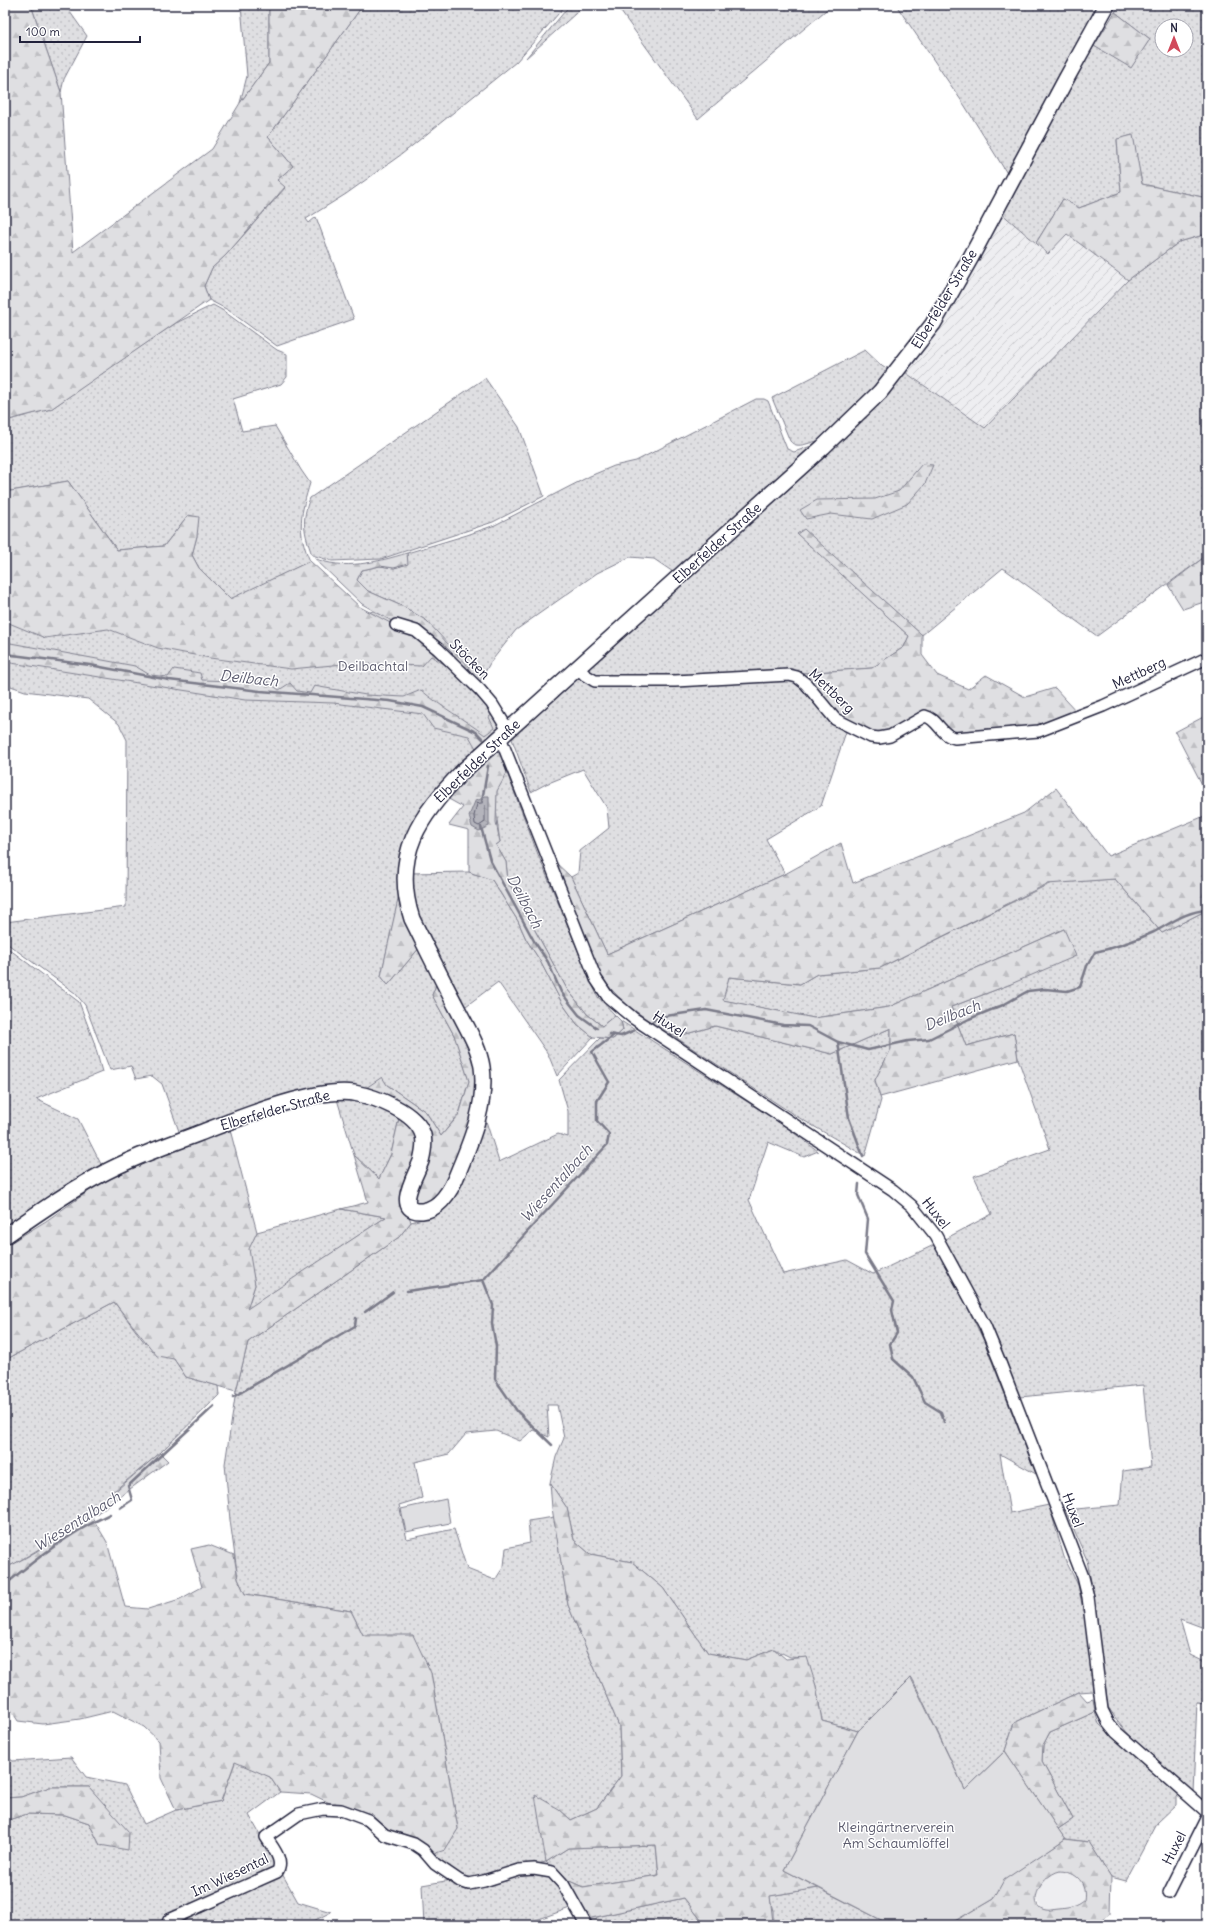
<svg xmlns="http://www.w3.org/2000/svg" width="1212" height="1930" viewBox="0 0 1212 1930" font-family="Delius,sans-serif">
  <defs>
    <pattern id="industrial-furrows" width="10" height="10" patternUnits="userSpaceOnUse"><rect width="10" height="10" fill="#eeeef1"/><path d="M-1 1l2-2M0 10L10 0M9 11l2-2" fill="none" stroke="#ccccd0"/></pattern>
    <pattern id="grass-dots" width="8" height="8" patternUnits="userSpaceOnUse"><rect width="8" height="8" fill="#dfdfe2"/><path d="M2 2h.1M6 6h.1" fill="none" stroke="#bfbfc3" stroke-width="1.8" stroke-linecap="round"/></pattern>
    <pattern id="forest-firs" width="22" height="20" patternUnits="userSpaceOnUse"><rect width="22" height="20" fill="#dfdfe2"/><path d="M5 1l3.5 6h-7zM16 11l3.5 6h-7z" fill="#bfbfc3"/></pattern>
    <pattern id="water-ripples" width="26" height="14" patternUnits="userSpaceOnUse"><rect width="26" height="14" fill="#b4b4bc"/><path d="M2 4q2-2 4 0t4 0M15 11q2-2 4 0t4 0" fill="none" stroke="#9a9aa2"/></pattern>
  </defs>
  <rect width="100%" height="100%" fill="#fff"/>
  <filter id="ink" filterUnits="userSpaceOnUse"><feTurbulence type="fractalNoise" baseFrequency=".025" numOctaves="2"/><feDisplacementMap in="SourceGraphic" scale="8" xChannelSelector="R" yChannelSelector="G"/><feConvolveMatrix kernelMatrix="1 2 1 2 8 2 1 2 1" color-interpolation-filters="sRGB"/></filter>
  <g filter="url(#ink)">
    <path fill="#eeeef1" d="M1060,1871L1073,1873L1082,1882L1085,1892L1084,1900L1069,1908L1047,1911L1042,1909L1037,1901L1038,1889L1041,1883L1049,1875Z"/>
    <path fill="url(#industrial-furrows)" d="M1000,212L1049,253L1067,234L1128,280L985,428L903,370Z"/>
    <g fill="url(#grass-dots)" stroke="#80808e" fill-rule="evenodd">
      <path d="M31,5H65L87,36L64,79L61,92Z"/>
      <path d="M241,5H269V63L240,103L247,76Z"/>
      <path d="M363,5H566L516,62L402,154L346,194L306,219L309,223L316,217L354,319L277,346L228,310L209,300L204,286L212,268L226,255L285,188L277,180L293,166L268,137Z"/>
      <path d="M570,5H585L526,58Z"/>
      <path d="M616,5H744L749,10L754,5H832L698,119Z"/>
      <path d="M896,5H1100L1008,175L965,106Z"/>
      <path d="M1120,5H1207V198L1142,184L1132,135L1117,140L1121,192L1079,208L1063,199L1036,243L1000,212L1066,91L1094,46L1131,67L1150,39L1115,12ZM1162,26H1186V50H1162Z"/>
      <path d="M1207,234V555L1097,636L1003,568L922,635L804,530L798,534L909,636L904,647L872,668L789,674L596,679L582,668L902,370L985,428L1128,280L1179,242Z"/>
      <path d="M213,305L222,310L277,350L287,354V377L281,384L233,399L242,431L275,426L301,470L310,483C301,513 296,530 310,561L230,600L199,568L192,555L197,536L188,515L164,546L117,550L68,481L5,492V421L51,409L106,370L176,323Z"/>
      <path d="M865,350L883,367L893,369L822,441C811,440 798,451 790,441L772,398Z"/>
      <path d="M485,378L519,427L544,496L493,522L381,559L332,561L312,555C304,532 301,521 310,498Z"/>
      <path d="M756,399H764L768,401L787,449L794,452L814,445L676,574L654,559L630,557L597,573L516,630L490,663L478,685L427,621L404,607L368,591L357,580L362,570L380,566L394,568L407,564V553L467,535L495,525L590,476L614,466L636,461Z"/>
      <path d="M5,603L302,638L373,611L413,628L489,697L500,725L478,752L416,823L381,976L388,985L420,947L438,980L432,995L455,1037L469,1081L459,1114L441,1136L426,1112L387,1085L180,1134L162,1084L152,1076L136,1079L131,1066L110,1070L85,1005L75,993L5,942V922L126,907L127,740L119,724L88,699L25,691L5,684Z"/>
      <path d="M580,673L584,676L796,679L847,729L821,806L766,839L785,874L607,954L571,877L578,873L580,851L609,828L607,808L583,769L546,784L531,792L512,739Z"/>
      <path d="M507,773L539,857L592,984L598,997L615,1015L602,1026L587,1014L567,989L508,881L506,862L496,845L500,842C498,829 493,795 499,783C501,779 505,776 507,773Z"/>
      <path d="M469,872L492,880L518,921L526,939L539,959L562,1003L577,1024L593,1037L557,1076L548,1054L498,982L462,1009L409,904L408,873Z"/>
      <path d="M1115,879L1162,933L1207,910V1629L1180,1619L1190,1655L1207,1663V1703L1197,1702L1193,1793C1163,1766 1130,1742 1108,1707L1095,1604L1087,1560L1065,1510L1120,1505L1123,1471L1151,1467L1143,1385L1020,1397L1003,1355L943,1240L992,1214L974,1176L1050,1149L1018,1059L1014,1033L966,1046L951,1007L1011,984L1064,929L889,1007L814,1018L722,1000L729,977L800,984L817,974L880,968L1051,883Z"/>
      <path d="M5,946L79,1002L94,1042L102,1072L36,1099L78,1119L103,1168L5,1232Z"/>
      <path d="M621,1021L782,1124L818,1151L804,1157L768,1142L749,1200L783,1274L847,1260L873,1274L936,1244L984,1341L1036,1474L1000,1454L1010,1513L1049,1505L1064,1557L1078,1585L1087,1629L1093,1691L1079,1692L1014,1723L1005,1751L965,1790L912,1678L858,1731L822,1721L816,1686L805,1658L790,1657L774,1649L746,1660L708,1653L663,1588L632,1562L590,1554L574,1540L567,1508L550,1483L556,1457L564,1438L557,1405H547L549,1437L533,1430L520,1441L496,1431L466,1434L449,1454L415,1462L422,1498L399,1505L407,1539L454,1529L467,1569L495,1580L504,1566L506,1548L530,1543L528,1521L554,1517L568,1605L619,1726L621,1776L597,1808L571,1820L559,1809L546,1862L568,1848L656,1845L659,1875L583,1887L567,1880L546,1862L497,1873L469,1884L446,1869L433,1854L458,1829L431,1673L363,1635L351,1611L245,1594L238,1579L230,1520L225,1464L236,1391L248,1342L399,1237L411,1222L430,1217L479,1128L486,1121L499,1162L558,1134L568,1137V1111L559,1080L600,1038L613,1039L623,1030Z"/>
      <path d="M715,1026L832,1054L891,1028V1049L875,1080L881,1100L865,1156L796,1116L675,1037Z"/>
      <path d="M336,1096L355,1098L400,1114L391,1154L379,1179L354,1155Z"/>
      <path d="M341,1209L386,1217L247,1310L255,1285L248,1249L257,1232Z"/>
      <path d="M114,1302L145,1343L174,1359L186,1377L218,1386L219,1395L160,1453L57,1538L16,1563L5,1568V1360Z"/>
      <path d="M1095,1712L1099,1724L1177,1793V1804L1157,1823L1126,1881L1111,1877L1089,1842L1065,1839L1058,1829L1073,1819L1042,1762L1043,1745L1050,1732Z"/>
      <path d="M5,1756L13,1761L71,1757L86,1777L125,1785L144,1824L176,1810L221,1801L236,1760L270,1777L280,1792L249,1815L298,1902L331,1912L306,1925H5V1821L27,1814L65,1815L89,1823L100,1845L103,1804L89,1787H50L21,1797L5,1798Z"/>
      <path d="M525,1874C557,1874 557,1883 570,1908L522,1925H424L422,1885L451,1880L505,1878Z"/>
      <path d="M818,1888L891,1925H769L773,1922V1911L769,1896Z"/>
      <path d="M684,1898L705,1925H590L587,1919Z"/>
    </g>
    <g fill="url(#forest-firs)" stroke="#80808e" fill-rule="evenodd">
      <path d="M13,5H31L61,92L73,252L212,149L240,103L269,63V5H363L268,137L293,166L277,180L285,187L226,255L212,268L204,286L209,300L51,409L5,421V6Z"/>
      <path d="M1115,12L1150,39L1131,68L1094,46Z"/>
      <path d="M1133,135L1142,184L1207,198V234L1179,242L1128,280L1067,234L1048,254L1036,243L1063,199L1079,208L1121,192L1117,139Z"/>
      <path d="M922,464L933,465L925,484L907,504L872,519L831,514L806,519L800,510L817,500L875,499L899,491Z"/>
      <path d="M68,481L117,550L164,546L188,515L199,517L197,536L192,555L199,568L230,599L310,561L360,607L396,626L415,632L465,677L431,656L422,666L354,663L291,669L210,658L158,648L108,629L45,638L9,623L5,621V492Z"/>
      <path d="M804,529L922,635V655L937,675L968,689L986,675L1025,697L1055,688L1077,712L1034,730L957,736L932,716L879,736L851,726L789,674L872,668L904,647L909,636L797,534Z"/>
      <path d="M407,553L408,564L394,568L380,566L362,570L357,580L368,591L404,607L427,621L469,667L467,675L397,624L362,604L314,558C343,571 378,562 407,553Z"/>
      <path d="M1207,555V601L1183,609L1168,585Z"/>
      <path d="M5,642L135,666L150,675L168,677L174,669L200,673L202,680L268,682L279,690L290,683L297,691L310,693L314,686L366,695L404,697L421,690C441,707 464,719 485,735L494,728L489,717L494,713L501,729L478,752L469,736L433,728L423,714L333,703L245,700L5,662Z"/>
      <path d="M1207,715V794L1175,732Z"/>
      <path d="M496,750L501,755L507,773L497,791L496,822L500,842L496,845L506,862L508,881L567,989L587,1014L602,1026L615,1015L621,1021L623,1030L613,1039L593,1037L577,1024L562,1003L539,959L526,939L518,921L492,880L469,872V830L449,825L463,807L445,797Z"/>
      <path d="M1056,788L1108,856L1207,815V910L1162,933L1115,879L1047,884L880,968L817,974L800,984L729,977L723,1000L814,1018L889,1007L1064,929L1076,956L1011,984L951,1007L966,1046L1014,1033L1018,1059L880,1097L875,1080L891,1049V1028L832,1054L715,1026L675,1037C649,1021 621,1004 603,979C582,949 568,897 555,862L571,877L607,954L785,874L841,843L853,883L1024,813Z"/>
      <path d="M399,895L420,947L388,985L381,976Z"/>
      <path d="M438,980L475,1055L477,1097L461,1155L436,1200L418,1205L413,1199L426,1132L363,1090L382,1077L387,1085L426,1112L441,1136L459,1115L469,1081L454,1035L432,995Z"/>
      <path d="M400,1114L420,1141L408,1213L411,1222L399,1237L248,1342L236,1391L186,1377L174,1359L157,1356L114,1302L5,1360V1246L46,1221L103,1181L229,1126L257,1232L249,1249L255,1285L247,1309L386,1217L341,1209L368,1202L354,1155L379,1179L391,1154Z"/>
      <path d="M160,1453L168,1461L92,1517L107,1542L125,1607L148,1609L180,1599L202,1587L191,1549L209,1545L234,1555L238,1579L245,1594L351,1611L363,1635H413L431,1673L458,1829L445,1850L433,1854L390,1833L359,1810L334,1805L311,1794L280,1792L270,1777L235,1762L221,1801L176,1810L161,1778L159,1741L144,1727L113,1711L80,1719L43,1724L18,1721L11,1710L5,1711V1568C60,1544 114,1491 160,1453Z"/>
      <path d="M550,1483L567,1508L574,1540L590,1554L632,1562L663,1588L708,1653L746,1660L774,1649L786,1659L807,1657L816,1686L822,1721L858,1731L784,1870L818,1888L770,1896L773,1922L769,1925H705L684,1898L587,1919L567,1880L583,1887L659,1875L656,1845L568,1848L546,1862L535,1795L559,1809L571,1820L597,1808L621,1776L619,1726L568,1605L552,1508Z"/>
      <path d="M1079,1692L1087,1701L1093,1699L1095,1712L1050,1732L1043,1745L1042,1762L1073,1819L1058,1829L1005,1751L1014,1723Z"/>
      <path d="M50,1787H89L129,1832L128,1850L100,1845L89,1823L65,1815L27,1814L5,1821V1798L21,1797Z"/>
      <path d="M1065,1839L1089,1842L1111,1877L1110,1913L1094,1925H948L994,1898L1003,1880ZM1060,1871C1077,1872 1087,1883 1084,1900C1076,1907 1068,1908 1058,1909C1054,1909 1050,1911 1046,1910C1025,1907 1041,1875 1060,1871Z"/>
    </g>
    <g fill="#dfdfe2" stroke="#80808e">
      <path d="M446,1499L450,1523L406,1532L401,1509Z"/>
      <path d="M911,1678L965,1790L1005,1751L1065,1839L1004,1880L994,1898L948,1925H891L784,1870L858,1731Z"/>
    </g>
    <path fill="url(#water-ripples)" stroke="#7a7a88" d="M485,796H489V826L479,831L472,827L469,816L476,799L479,800Z"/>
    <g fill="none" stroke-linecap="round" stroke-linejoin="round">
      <path stroke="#5c5c6f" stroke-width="1" d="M483,803L485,805V822L479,826L475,824L474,816L477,804Z"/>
      <g stroke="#7a7a88" stroke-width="2.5">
        <path d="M5,654L90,665L169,680L260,691L390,701L423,707L476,732L483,739"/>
        <path d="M482,801L488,766"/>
        <path d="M481,827L490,860L534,941L548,962L561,992L579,1015L597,1028"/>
        <path d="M652,1022L659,1017L706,1010L783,1025L808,1026L838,1042L868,1050L908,1041L929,1039L969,1019L1003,1005L1028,991L1045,989L1067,991L1080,987L1087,966L1095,952C1115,948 1136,940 1154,932C1171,923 1187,911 1207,910"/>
        <path d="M609,1034L621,1036L635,1030"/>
        <path d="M838,1042L849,1118L863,1156"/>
        <path d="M859,1184L858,1195L868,1219L865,1254L894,1301L892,1310L897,1333L890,1344L893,1359L913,1377L925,1402L941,1412L944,1422"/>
        <path d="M483,1280L493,1305L492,1324L496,1346L495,1379L517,1411L552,1445"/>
        <path d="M407,1291L483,1280L607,1145L609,1134L597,1121V1101L609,1082L592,1052L614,1035"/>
        <path d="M365,1312L393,1292"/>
        <path d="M233,1397L355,1326L356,1318"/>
        <path d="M120,1508L132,1500L128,1486L214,1406"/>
        <path d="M5,1585C38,1557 71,1532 110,1514"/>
      </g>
      <defs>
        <g id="minor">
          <path d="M396,625L416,631L438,649L480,690L492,704L508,730"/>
          <path d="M577,667L585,675L595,681H675L789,675L797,677L806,684L835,719L871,737L879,738L890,736L925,716C938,719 941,736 955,738L1039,731L1103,706L1207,658"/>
          <path d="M500,737L596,979L608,997L633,1018L893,1190L912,1206L936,1236L985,1326L999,1360L1083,1577L1088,1597L1102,1710L1108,1722L1116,1732L1207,1812"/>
          <path d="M1169,1893L1207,1817"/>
          <path d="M167,1925L169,1920L277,1872C285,1861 272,1847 266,1837L299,1814L323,1809L341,1810L368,1820L385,1835L414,1844L423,1850L435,1864L460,1881L469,1884L484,1881L519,1870L534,1869L552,1872L563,1884L586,1925"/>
        </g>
        <path id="major" d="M5,1236C35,1215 66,1193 98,1176C131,1158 166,1146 200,1133C239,1118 315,1087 354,1093C376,1097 416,1112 423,1135C425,1143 423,1153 421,1161C417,1173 392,1213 422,1211C442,1209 453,1186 459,1170C472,1139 487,1102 482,1067C479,1047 467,1028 458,1010C442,980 427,949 412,919C391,855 420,815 463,771L823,447L880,392L933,324L971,257L1065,81L1107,5"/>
      </defs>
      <use href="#minor" stroke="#22223b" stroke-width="14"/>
      <use href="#major" stroke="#22223b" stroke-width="18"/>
      <use href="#minor" stroke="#fff" stroke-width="11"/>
      <use href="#major" stroke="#fff" stroke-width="15"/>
    </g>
  </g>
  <g text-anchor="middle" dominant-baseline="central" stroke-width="3" stroke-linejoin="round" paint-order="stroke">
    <g font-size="14" fill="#22223b" stroke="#fff">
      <text transform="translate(944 299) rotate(-59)">Elberfelder Straße</text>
      <text transform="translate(717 543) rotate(-42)">Elberfelder Straße</text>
      <text transform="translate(470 659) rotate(45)">Stöcken</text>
      <text transform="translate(1139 673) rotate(-25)">Mettberg</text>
      <text transform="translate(832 691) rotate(44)">Mettberg</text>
      <text transform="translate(477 761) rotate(-44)">Elberfelder Straße</text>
      <text transform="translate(669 1024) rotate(33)">Huxel</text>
      <text transform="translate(275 1110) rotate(-16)">Elberfelder Straße</text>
      <text transform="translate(936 1213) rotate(52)">Huxel</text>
      <text transform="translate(1073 1510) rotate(69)">Huxel</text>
      <text transform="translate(1174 1848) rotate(-63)">Huxel</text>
      <text transform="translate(230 1875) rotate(-25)">Im Wiesental</text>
    </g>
    <g font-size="14" fill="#5b5b6d" stroke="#fff">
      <text x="373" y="666">Deilbachtal</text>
      <text x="896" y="1827">Kleingärtnerverein<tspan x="896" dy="16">Am Schaumlöffel</tspan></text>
    </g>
    <g font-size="15" font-style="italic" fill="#5c5c6f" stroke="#fff">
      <text transform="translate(249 678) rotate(6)">Deilbach</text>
      <text transform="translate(525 901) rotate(62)">Deilbach</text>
      <text transform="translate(952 1015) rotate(-22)">Deilbach</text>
      <text transform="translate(556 1183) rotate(-48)">Wiesentalbach</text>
      <text transform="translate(77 1521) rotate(-32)">Wiesentalbach</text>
    </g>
  </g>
  <rect width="1212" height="1930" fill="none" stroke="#fff" stroke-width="20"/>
  <rect x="10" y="10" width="1192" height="1910" fill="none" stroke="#22223b" stroke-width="1.5" filter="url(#ink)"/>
  <g transform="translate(1174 38)"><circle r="19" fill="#ffffff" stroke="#a7a7b1"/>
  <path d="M0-3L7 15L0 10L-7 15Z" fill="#d1495b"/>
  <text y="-6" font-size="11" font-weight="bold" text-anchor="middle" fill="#22223b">N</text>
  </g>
  <path d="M20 36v6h120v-6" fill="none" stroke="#22223b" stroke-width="2"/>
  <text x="26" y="36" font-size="12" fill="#22223b" stroke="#ffffff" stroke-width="3" paint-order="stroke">100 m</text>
</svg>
